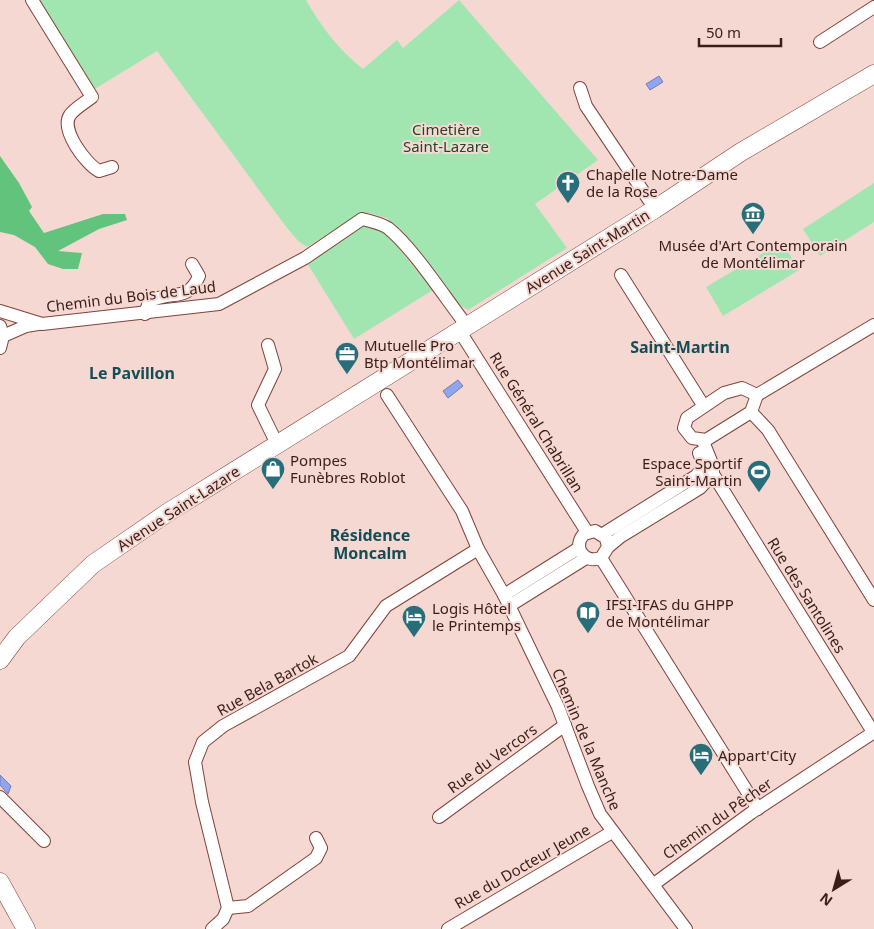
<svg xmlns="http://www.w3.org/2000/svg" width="874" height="929" viewBox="0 0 874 929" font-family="'Noto Sans',sans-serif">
  <rect width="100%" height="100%" fill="#f6d8d2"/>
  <g fill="#a1e6b0">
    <path d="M40,0H306C322,28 338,49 363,69L397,40L403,48L459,0L598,160L535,204L567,248L468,310L458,304L387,218L369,213L358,215L307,247L298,241L284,224L157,51L93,90Z"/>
    <path d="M874,183V222L820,256L803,229Z"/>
    <path d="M370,224L387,234L433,290L354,339L307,263L360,228Z"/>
    <path d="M782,242L799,270L723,316L706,287Z"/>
  </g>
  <path fill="#62c37c" d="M0,156L19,183L32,207L29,211L44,233L103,214H125L127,220L99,229L58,251L82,253L78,269H63L48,264L35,247L14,235L0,232Z"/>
  <g fill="#8fa5ef" stroke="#757cae">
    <path d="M659,76L663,82L650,90L646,84Z"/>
    <path d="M458,380L463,386L448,398L443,391Z"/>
    <path d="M0,775L11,786L8,794L0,785Z"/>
  </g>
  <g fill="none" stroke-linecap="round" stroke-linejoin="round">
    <defs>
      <g id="street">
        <path d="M32,0L92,97C86,102 75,108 70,115C60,130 86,164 99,171L112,167"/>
        <path d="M820,42L874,7"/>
        <path d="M580,88L586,106L655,209"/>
        <path d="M621,275L703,405"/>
        <path d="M0,311L42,324L219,304L305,258L362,219C371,221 380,223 388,228C414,249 445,298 467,326"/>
        <path d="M145,314L149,302C170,289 187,304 199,276L192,264"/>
        <path d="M0,326L3,336L0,348"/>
        <path d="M459,330L587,532"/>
        <path d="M3,336L26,326L38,324"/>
        <path d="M268,345L275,369L258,405L277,444"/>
        <path d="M742,388L757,395L751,412L706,440L692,438L684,428L687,418L724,393Z"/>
        <path d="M387,395L462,511L478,549L504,595L558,707L588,786L600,814L686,929"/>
        <path d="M757,395L874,325"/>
        <path d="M751,412L768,430L874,600"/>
        <path d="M713,474L873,732"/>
        <path d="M603,534L696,476L704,466L699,453"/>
        <path d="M608,547L606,538L595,531L584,534C572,547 584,564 601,558L608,547L620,537L700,488L713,474V466L704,444L706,440"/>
        <path d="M601,558L758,809"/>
        <path d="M504,595L579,548"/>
        <path d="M509,606L586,558"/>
        <path d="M0,797L44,841"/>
        <path d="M439,817L565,725"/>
        <path d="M654,884L751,813L874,732"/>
        <path d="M228,908L248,906L316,858L321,848L316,838"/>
        <path d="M212,929L223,919L228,908L202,802L195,762L203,742L223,726L349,656L386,606L478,549"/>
        <path d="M448,929L612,832"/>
      </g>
      <g id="secondary">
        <path d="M0,660L17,637L93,564L167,513L655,209L741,152L874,74"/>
        <path d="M0,882L26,929"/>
      </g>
    </defs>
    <use href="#street" stroke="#814339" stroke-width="14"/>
    <use href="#secondary" stroke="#814339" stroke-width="19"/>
    <use href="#street" stroke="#fff" stroke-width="12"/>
    <use href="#secondary" stroke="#fff" stroke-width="18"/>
  </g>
  <defs>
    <symbol id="church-pin" viewBox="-11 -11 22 30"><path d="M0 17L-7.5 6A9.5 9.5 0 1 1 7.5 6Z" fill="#276e7a" stroke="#f6d8d2"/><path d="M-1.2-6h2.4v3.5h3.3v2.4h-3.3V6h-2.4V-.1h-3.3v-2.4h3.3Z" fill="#fff"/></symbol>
    <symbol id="museum-pin" viewBox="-11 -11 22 30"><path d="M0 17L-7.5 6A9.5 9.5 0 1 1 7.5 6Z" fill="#276e7a" stroke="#f6d8d2"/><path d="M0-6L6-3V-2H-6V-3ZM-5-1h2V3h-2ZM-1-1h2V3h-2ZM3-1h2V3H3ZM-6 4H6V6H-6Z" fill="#fff"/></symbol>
    <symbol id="office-pin" viewBox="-11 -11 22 30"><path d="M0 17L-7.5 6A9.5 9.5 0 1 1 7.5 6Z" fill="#276e7a" stroke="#f6d8d2"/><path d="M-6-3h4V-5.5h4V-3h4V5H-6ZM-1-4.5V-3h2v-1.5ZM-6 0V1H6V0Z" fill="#fff"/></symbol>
    <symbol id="shop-pin" viewBox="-11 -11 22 30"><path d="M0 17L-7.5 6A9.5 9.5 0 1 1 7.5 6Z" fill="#276e7a" stroke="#f6d8d2"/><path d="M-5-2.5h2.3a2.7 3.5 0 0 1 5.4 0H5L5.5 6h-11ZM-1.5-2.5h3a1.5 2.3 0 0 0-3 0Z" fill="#fff"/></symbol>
    <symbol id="stadium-pin" viewBox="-11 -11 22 30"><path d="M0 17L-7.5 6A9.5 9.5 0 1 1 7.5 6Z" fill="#276e7a" stroke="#f6d8d2"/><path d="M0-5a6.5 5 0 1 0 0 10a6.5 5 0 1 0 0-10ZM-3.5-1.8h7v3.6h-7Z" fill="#fff"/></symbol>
    <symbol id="library-pin" viewBox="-11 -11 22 30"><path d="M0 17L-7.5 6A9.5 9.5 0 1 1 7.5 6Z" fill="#276e7a" stroke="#f6d8d2"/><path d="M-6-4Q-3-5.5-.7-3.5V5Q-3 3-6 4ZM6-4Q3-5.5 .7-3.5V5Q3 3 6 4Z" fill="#fff"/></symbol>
    <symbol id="hotel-pin" viewBox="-11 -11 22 30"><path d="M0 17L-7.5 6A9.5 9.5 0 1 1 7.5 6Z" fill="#276e7a" stroke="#f6d8d2"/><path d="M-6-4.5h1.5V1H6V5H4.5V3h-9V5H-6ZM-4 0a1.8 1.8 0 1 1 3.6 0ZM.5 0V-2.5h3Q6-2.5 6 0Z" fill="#fff"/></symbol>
  </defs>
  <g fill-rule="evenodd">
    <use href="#church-pin" x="554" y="169" width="28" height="38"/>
    <use href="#museum-pin" x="739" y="200" width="28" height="38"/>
    <use href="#office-pin" x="333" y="340" width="28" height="38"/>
    <use href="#shop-pin" x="259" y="455" width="28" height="38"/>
    <use href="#stadium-pin" x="745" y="458" width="28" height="38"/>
    <use href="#library-pin" x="574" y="599" width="28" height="38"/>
    <use href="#hotel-pin" x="400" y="603" width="28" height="38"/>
    <use href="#hotel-pin" x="687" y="741" width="28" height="38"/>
  </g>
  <g text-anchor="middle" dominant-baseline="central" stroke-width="4" stroke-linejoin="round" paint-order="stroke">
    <g font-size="15" fill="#1e4629" stroke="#f6d8d2">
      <text x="446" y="129">Cimetière<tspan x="446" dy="17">Saint-Lazare</tspan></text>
    </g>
    <g font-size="15" fill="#381d18" stroke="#f6d8d2" text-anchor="start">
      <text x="586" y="174">Chapelle Notre-Dame<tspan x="586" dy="17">de la Rose</tspan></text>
      <text x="753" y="245" text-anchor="middle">Musée d'Art Contemporain<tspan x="753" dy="17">de Montélimar</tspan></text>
      <text x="364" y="345">Mutuelle Pro<tspan x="364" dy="17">Btp Montélimar</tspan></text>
      <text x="290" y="460">Pompes<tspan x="290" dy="17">Funèbres Roblot</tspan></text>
      <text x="742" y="463" text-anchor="end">Espace Sportif<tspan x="742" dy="17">Saint-Martin</tspan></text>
      <text x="606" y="604">IFSI-IFAS du GHPP<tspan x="606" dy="17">de Montélimar</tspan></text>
      <text x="432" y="608">Logis Hôtel<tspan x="432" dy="17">le Printemps</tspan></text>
      <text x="718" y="755">Appart'City</text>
    </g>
    <g font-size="15" fill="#381d18" stroke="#f6d8d2">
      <text transform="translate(587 251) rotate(-32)">Avenue Saint-Martin</text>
      <text transform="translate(131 296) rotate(-7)">Chemin du Bois de Laud</text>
      <text transform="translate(537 422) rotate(58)">Rue Général Chabrillan</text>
      <text transform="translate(178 508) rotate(-33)">Avenue Saint-Lazare</text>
      <text transform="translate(807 595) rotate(58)">Rue des Santolines</text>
      <text transform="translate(267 684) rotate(-29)">Rue Bela Bartok</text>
      <text transform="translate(587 739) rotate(67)">Chemin de la Manche</text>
      <text transform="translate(492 758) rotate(-36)">Rue du Vercors</text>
      <text transform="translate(717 818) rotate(-35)">Chemin du Pêcher</text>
      <text transform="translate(522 866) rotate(-30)">Rue du Docteur Jeune</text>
    </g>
    <g font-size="16" font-weight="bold" fill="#134e57" stroke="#f6d8d2">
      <text x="680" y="347">Saint-Martin</text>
      <text x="132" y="373">Le Pavillon</text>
      <text x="370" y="535">Résidence<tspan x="370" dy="18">Moncalm</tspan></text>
    </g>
  </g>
  <g transform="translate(834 889) rotate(217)" stroke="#f6d8d2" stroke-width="4" paint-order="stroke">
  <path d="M0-4L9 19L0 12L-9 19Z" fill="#381d18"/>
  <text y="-8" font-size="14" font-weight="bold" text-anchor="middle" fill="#381d18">N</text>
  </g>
  <path d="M699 38v8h82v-8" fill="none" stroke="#381d18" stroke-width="2.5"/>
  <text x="706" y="38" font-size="15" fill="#381d18" stroke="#f6d8d2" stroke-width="4" paint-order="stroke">50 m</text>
</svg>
